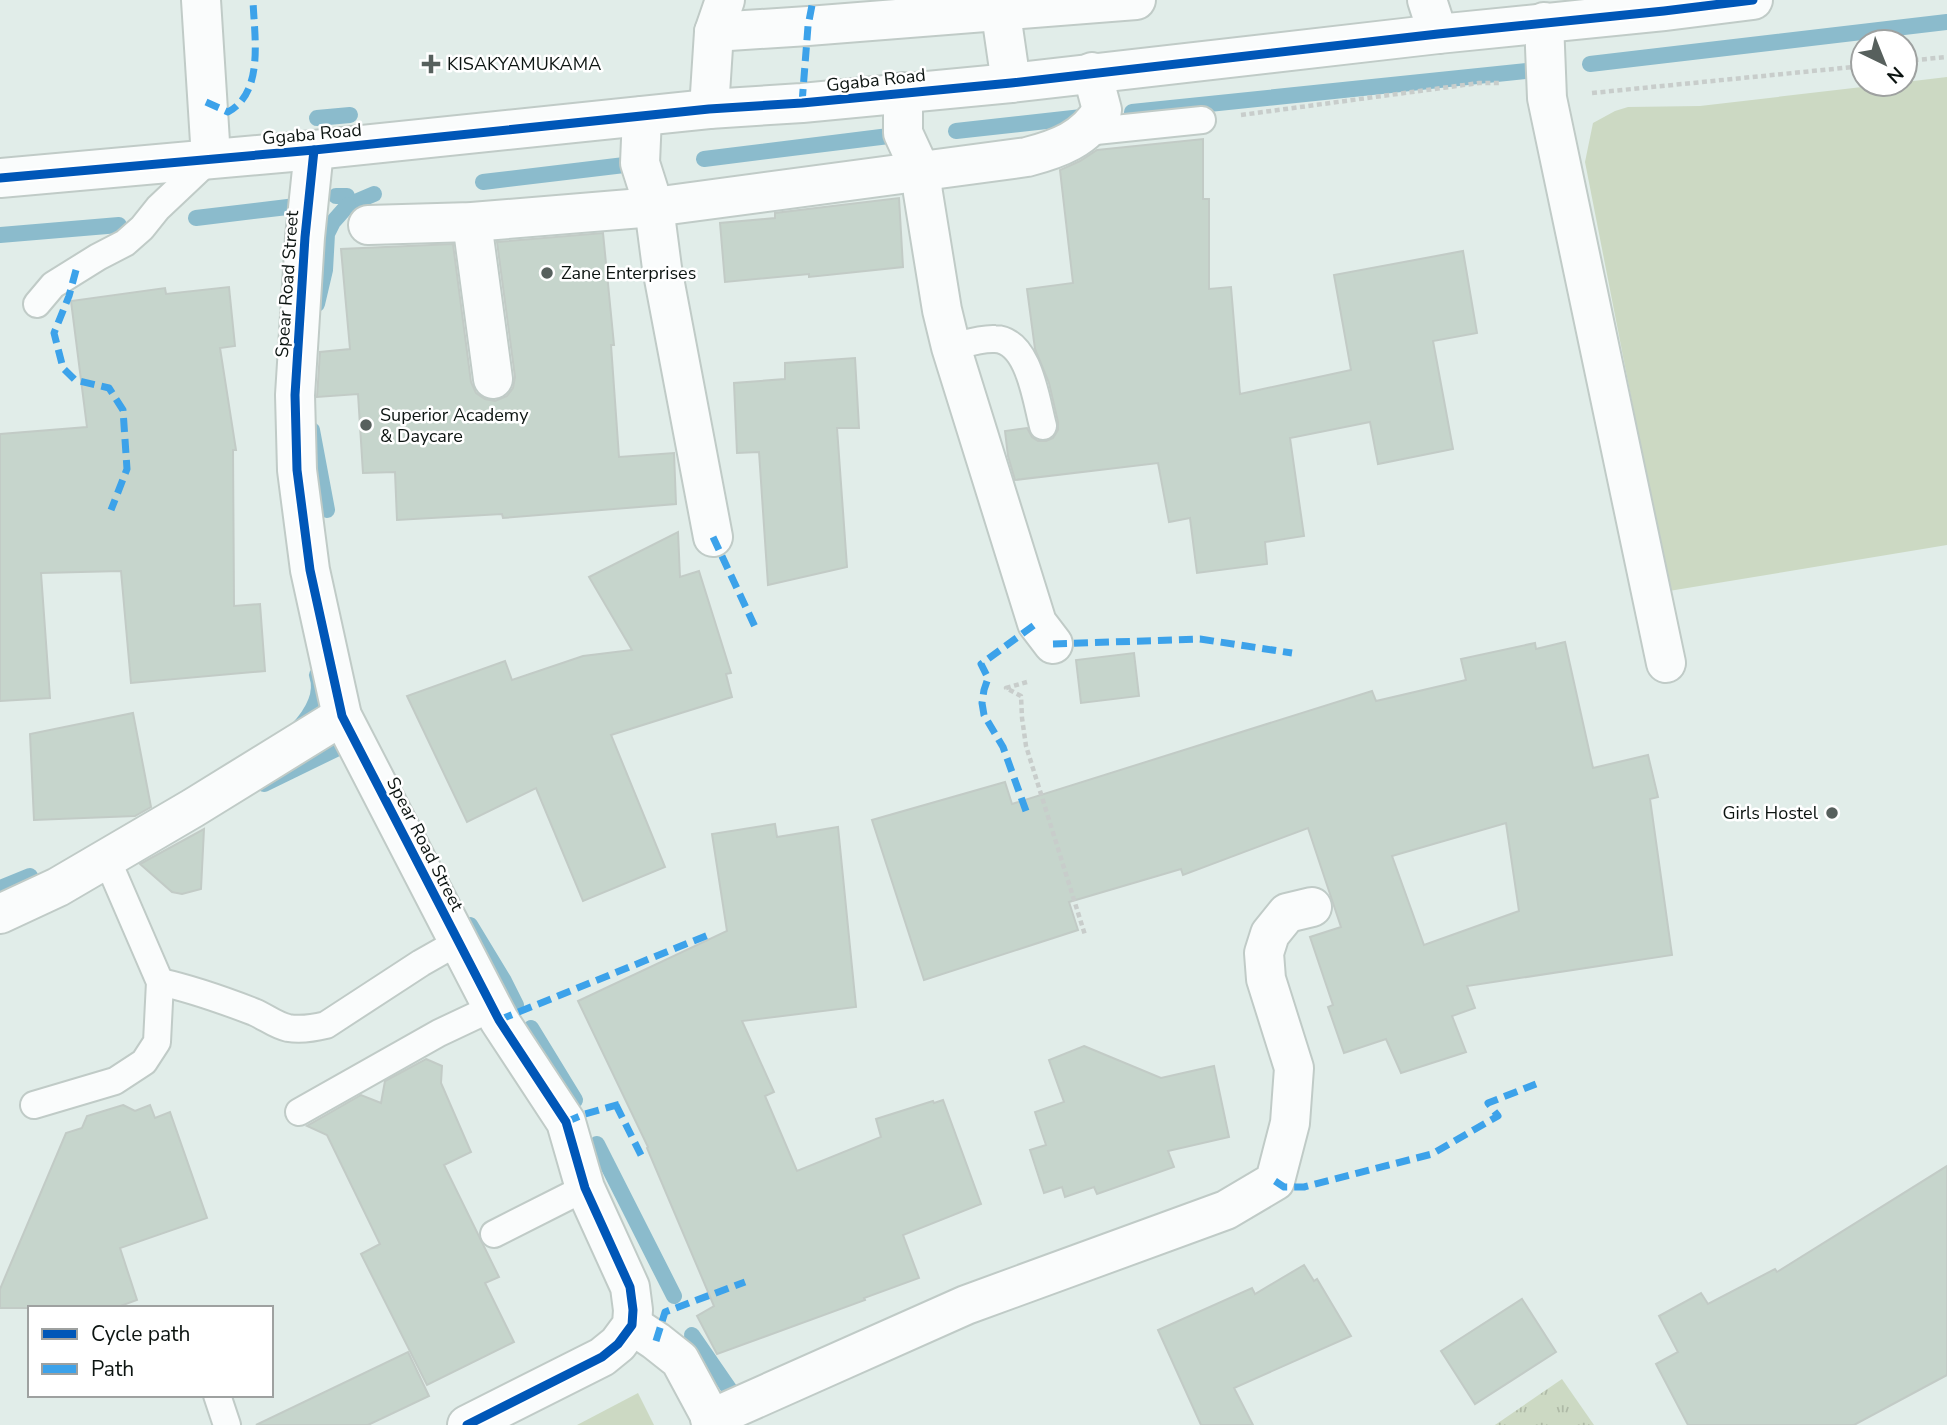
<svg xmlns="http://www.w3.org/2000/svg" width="1947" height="1425" viewBox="0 0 1947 1425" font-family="'Nunito Sans',sans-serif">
  <defs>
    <pattern id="grass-tufts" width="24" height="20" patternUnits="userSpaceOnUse" patternTransform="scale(1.75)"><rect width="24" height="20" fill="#ccd9c3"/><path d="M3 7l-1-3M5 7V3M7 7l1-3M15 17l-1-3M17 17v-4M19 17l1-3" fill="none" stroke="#aeb9a6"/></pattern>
  </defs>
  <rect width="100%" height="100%" fill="#e1ede9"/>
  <path fill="url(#grass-tufts)" d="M1562,1379L1594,1425H1495Z"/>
  <g fill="#ccd9c3">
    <path d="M1947,77V545L1669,591L1585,162L1593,123L1615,111L1628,107L1700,106L1888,84H1905V82Z"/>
    <path d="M638,1393L654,1425H577Z"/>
  </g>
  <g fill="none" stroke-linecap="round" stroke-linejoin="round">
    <g stroke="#8bbbcc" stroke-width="16">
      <path d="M1590,64L1947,22"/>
      <path d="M1132,112L1536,70"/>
      <path d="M317,118L350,115"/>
      <path d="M956,131L1082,117"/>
      <path d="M704,159L905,134"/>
      <path d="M483,182L641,163"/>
      <path d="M336,196H347L348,205L374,194"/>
      <path d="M196,218L296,206"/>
      <path d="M0,235L119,225"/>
      <path d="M317,304L325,270L327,234L333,222L348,205"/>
      <path d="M312,430L327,510"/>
      <path d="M297,730C310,716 324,695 317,675"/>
      <path d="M264,784L340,747"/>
      <path d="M0,888L30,876"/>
      <path d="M470,925L504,981L516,1005"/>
      <path d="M531,1028L575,1100"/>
      <path d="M597,1144L674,1296"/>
      <path d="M692,1335L732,1393"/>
    </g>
  </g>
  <g fill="#c6d5cc" stroke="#c2cbc6" stroke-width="2" fill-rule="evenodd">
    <path d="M1203,139V199H1209V289L1231,287L1240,394L1351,370L1334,275L1463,251L1477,333L1433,341L1453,449L1378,464L1370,422L1290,438L1304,536L1265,542L1267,564L1197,573L1190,518L1169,522L1158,463L1015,480L1008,456L1005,431L1027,428L1032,437L1038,441H1046L1053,438L1058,430V422L1049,383L1035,349L1027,289L1073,283L1060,170L1080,161L1097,150Z"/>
    <path d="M899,198L903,267L809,277V274L725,282L720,223L775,218V213Z"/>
    <path d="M603,233L614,345H611L619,457L674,453L676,504L503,518L502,514L397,520L395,472L363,473L358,394L317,397L320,352L350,349L341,249L453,244L471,382L476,393L485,399L495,401L507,396L513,388L515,377L497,242Z"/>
    <path d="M229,287L235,346L220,348L236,450H233L234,606L260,604L265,671L131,683L121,571L41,573L50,698L0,701V434L87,427L71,301L165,288L166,294Z"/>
    <path d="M855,358L859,428H837L847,567L768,585L759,452L737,453L734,383L785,379V363Z"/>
    <path d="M678,532L680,577L699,571L731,673L726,674L732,697L611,735L665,867L583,901L536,788L467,822L407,696L505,661L512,680L583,656L632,650L589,577Z"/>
    <path d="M1565,642L1593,768L1648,755L1658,797L1650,799L1672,955L1467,986L1475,1008L1452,1016L1466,1052L1401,1073L1386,1039L1344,1053L1328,1007L1333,1005L1310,937L1341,927L1308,828L1183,875L1181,869L1069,902L1078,930L924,980L872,820L1005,782L1012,804L1372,691L1376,701L1466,680L1461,659L1535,643L1536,649ZM1506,823L1519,911L1424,945L1392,856Z"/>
    <path d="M1134,653L1139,696L1081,703L1076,660Z"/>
    <path d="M133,713L151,807L135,816L34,820L30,734Z"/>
    <path d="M775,824L777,837L838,827L856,1007L742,1021L774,1092L765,1096L797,1171L881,1137L876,1119L933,1101L934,1103L943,1100L981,1204L903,1235L919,1278L864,1298L865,1300L717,1354L697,1316L714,1306L647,1148L648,1147L578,1001L727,931L712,834Z"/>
    <path d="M204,829L201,889L182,894L172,892L140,864Z"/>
    <path d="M1084,1046L1161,1078L1214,1066L1229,1137L1168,1151L1174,1167L1097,1194L1094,1187L1065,1197L1062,1187L1044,1193L1030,1150L1046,1145L1035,1112L1064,1102L1049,1060Z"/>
    <path d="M426,1059L442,1066L441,1083L471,1152L444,1165L499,1277L485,1283L514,1342L427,1385L361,1254L380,1244L327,1135L307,1126L361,1095L381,1103L385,1081Z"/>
    <path d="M123,1105L135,1111L150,1105L155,1118L170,1112L207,1218L120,1248L137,1300L115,1308H0V1289L66,1133L82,1128L87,1116Z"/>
    <path d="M1947,1166V1375L1854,1425H1688L1656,1364L1678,1352L1659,1316L1701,1293L1708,1304L1775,1269L1777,1272Z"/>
    <path d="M1304,1265L1314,1281L1317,1279L1351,1336L1234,1388L1253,1425H1201L1158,1330L1252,1288L1255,1294Z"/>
    <path d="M1522,1299L1556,1352L1475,1404L1441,1351Z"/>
    <path d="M408,1352L429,1396L368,1425H256Z"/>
  </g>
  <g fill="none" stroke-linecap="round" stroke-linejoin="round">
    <defs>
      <g id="service">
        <path d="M1086,132L1202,120"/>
        <path d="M37,304L53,285L98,257L125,243L142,228L158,208L211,158"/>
        <path d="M951,347C964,344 981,338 995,339C1029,340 1036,400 1043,426"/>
        <path d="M160,982C192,989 223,1000 254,1012C266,1017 275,1025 288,1028C301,1030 314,1028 326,1025L421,963L458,942"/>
        <path d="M34,1105L115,1081L144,1062L157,1042L160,982L106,857"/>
        <path d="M299,1112L439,1033L492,1008"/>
        <path d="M494,1234L585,1188"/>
        <path d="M217,1395L227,1425"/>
      </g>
      <g id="minor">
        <path d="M201,0L211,158"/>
        <path d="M999,0L1011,83"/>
        <path d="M1427,0L1438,34"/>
        <path d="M1544,22L1547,98L1666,663"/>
        <path d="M714,32L808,26L1136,0"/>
        <path d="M903,92V133L921,172L923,193L942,310L951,347L1037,623L1053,644"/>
        <path d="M709,109L714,32L725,0"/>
        <path d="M642,116L640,163L654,207L662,268L713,537"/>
        <path d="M314,150L305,237L295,395L297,470L310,570L342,716L499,1020L566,1122L585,1188L630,1287L633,1310L632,1325L618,1344L602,1357L467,1425"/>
        <path d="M472,222L493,379"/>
        <path d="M368,225L472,222L654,207L1027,157C1058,149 1086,139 1102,110L1092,72"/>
        <path d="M0,914L58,887L193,808L342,716"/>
        <path d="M632,1325L656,1341L680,1360L715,1425"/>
        <path d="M710,1419L966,1305L1226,1210L1275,1181L1290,1123L1294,1068L1266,979L1264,953L1270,934L1287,913L1312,907"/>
      </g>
      <path id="tertiary" d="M0,178L314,150L709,109L802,103L1011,83L1438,34L1664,11L1753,0"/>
    </defs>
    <use href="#service" stroke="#c0cbc7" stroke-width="30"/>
    <use href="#minor" stroke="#c0cbc7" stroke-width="42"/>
    <use href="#tertiary" stroke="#c0cbc7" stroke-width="42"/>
    <g stroke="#c8cdcb" stroke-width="4.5" stroke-dasharray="5 3.5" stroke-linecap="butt">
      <path d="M1905,61L1947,57"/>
      <path d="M1592,93L1863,66"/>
      <path d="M1241,115L1479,83H1500"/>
      <path d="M1027,682L1006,688L1021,696L1022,718L1026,746L1085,935"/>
    </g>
    <use href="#service" stroke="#fafcfc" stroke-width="26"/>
    <use href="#minor" stroke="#fafcfc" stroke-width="38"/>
    <use href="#tertiary" stroke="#fafcfc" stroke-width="38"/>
    <g stroke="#3ca2ea" stroke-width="7" stroke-dasharray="14 7" stroke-linecap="butt">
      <path d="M206,102L228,112C265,92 254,35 253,0"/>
      <path d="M802,103L808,26L813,0"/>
      <path d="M76,270L69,296L54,333L63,368L75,380L109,388L123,410L127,469L111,510"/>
      <path d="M713,537L756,629"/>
      <path d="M1053,644L1200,639L1292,653"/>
      <path d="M1026,811L1003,747L984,715L982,703L984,690L988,678L981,664L1037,623"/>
      <path d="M499,1020L713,933"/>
      <path d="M616,1105L643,1159"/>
      <path d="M566,1122L585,1114L624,1103"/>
      <path d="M1275,1181L1284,1187H1304L1432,1154L1498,1116L1488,1103L1536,1084"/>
      <path d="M656,1341L665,1312L745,1282"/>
    </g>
    <defs>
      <g id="cycleway">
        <path d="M314,150L305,237L295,395L297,470L310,570L342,716L499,1020L566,1122L585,1188L630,1287L633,1310L632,1325L618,1344L602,1357L467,1425"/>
        <path d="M0,178L314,150L709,109L802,103L1011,83L1438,34L1664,11L1753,0"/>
      </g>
    </defs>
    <use href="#cycleway" stroke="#fff" stroke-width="13"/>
    <use href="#cycleway" stroke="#0057b8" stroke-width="9"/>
  </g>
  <g fill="#57605d" stroke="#fff" stroke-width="2.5">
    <path d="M427.5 53.5h7v7h7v7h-7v7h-7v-7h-7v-7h7z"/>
    <circle cx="547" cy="273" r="7"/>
    <circle cx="366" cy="425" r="7"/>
    <circle cx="1832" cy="813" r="7"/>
  </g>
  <g text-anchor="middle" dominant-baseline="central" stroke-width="5" stroke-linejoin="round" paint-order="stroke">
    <g font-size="18" fill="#0c1411" stroke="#fff" text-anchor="start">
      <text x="447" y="64">KISAKYAMUKAMA</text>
      <text x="561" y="273">Zane Enterprises</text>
      <text x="380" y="415">Superior Academy<tspan x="380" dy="21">&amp; Daycare</tspan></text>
      <text x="1818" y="813" text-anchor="end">Girls Hostel</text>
    </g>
    <g font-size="18" fill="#0c1411" stroke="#fff">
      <text transform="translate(876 80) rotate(-6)">Ggaba Road</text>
      <text transform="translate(312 134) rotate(-5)">Ggaba Road</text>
      <text transform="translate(287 284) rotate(-86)">Spear Road Street</text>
      <text transform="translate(425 844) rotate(63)">Spear Road Street</text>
    </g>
  </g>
  <rect x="28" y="1306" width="245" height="91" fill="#ffffff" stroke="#9ea1a0" stroke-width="2"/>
  <rect x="42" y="1329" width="35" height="10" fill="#0057b8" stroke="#9ea1a0" stroke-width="2"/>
  <text x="91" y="1341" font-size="21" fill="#0c1411">Cycle path</text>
  <rect x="42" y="1364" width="35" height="10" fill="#3ca2ea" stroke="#9ea1a0" stroke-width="2"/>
  <text x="91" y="1376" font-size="21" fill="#0c1411">Path</text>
  <g transform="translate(1884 63) rotate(137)"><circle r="33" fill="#ffffff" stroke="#9ea1a0" stroke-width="2"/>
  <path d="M0-5L12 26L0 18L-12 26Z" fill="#57605d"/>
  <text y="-10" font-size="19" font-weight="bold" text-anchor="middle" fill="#0c1411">N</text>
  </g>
</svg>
